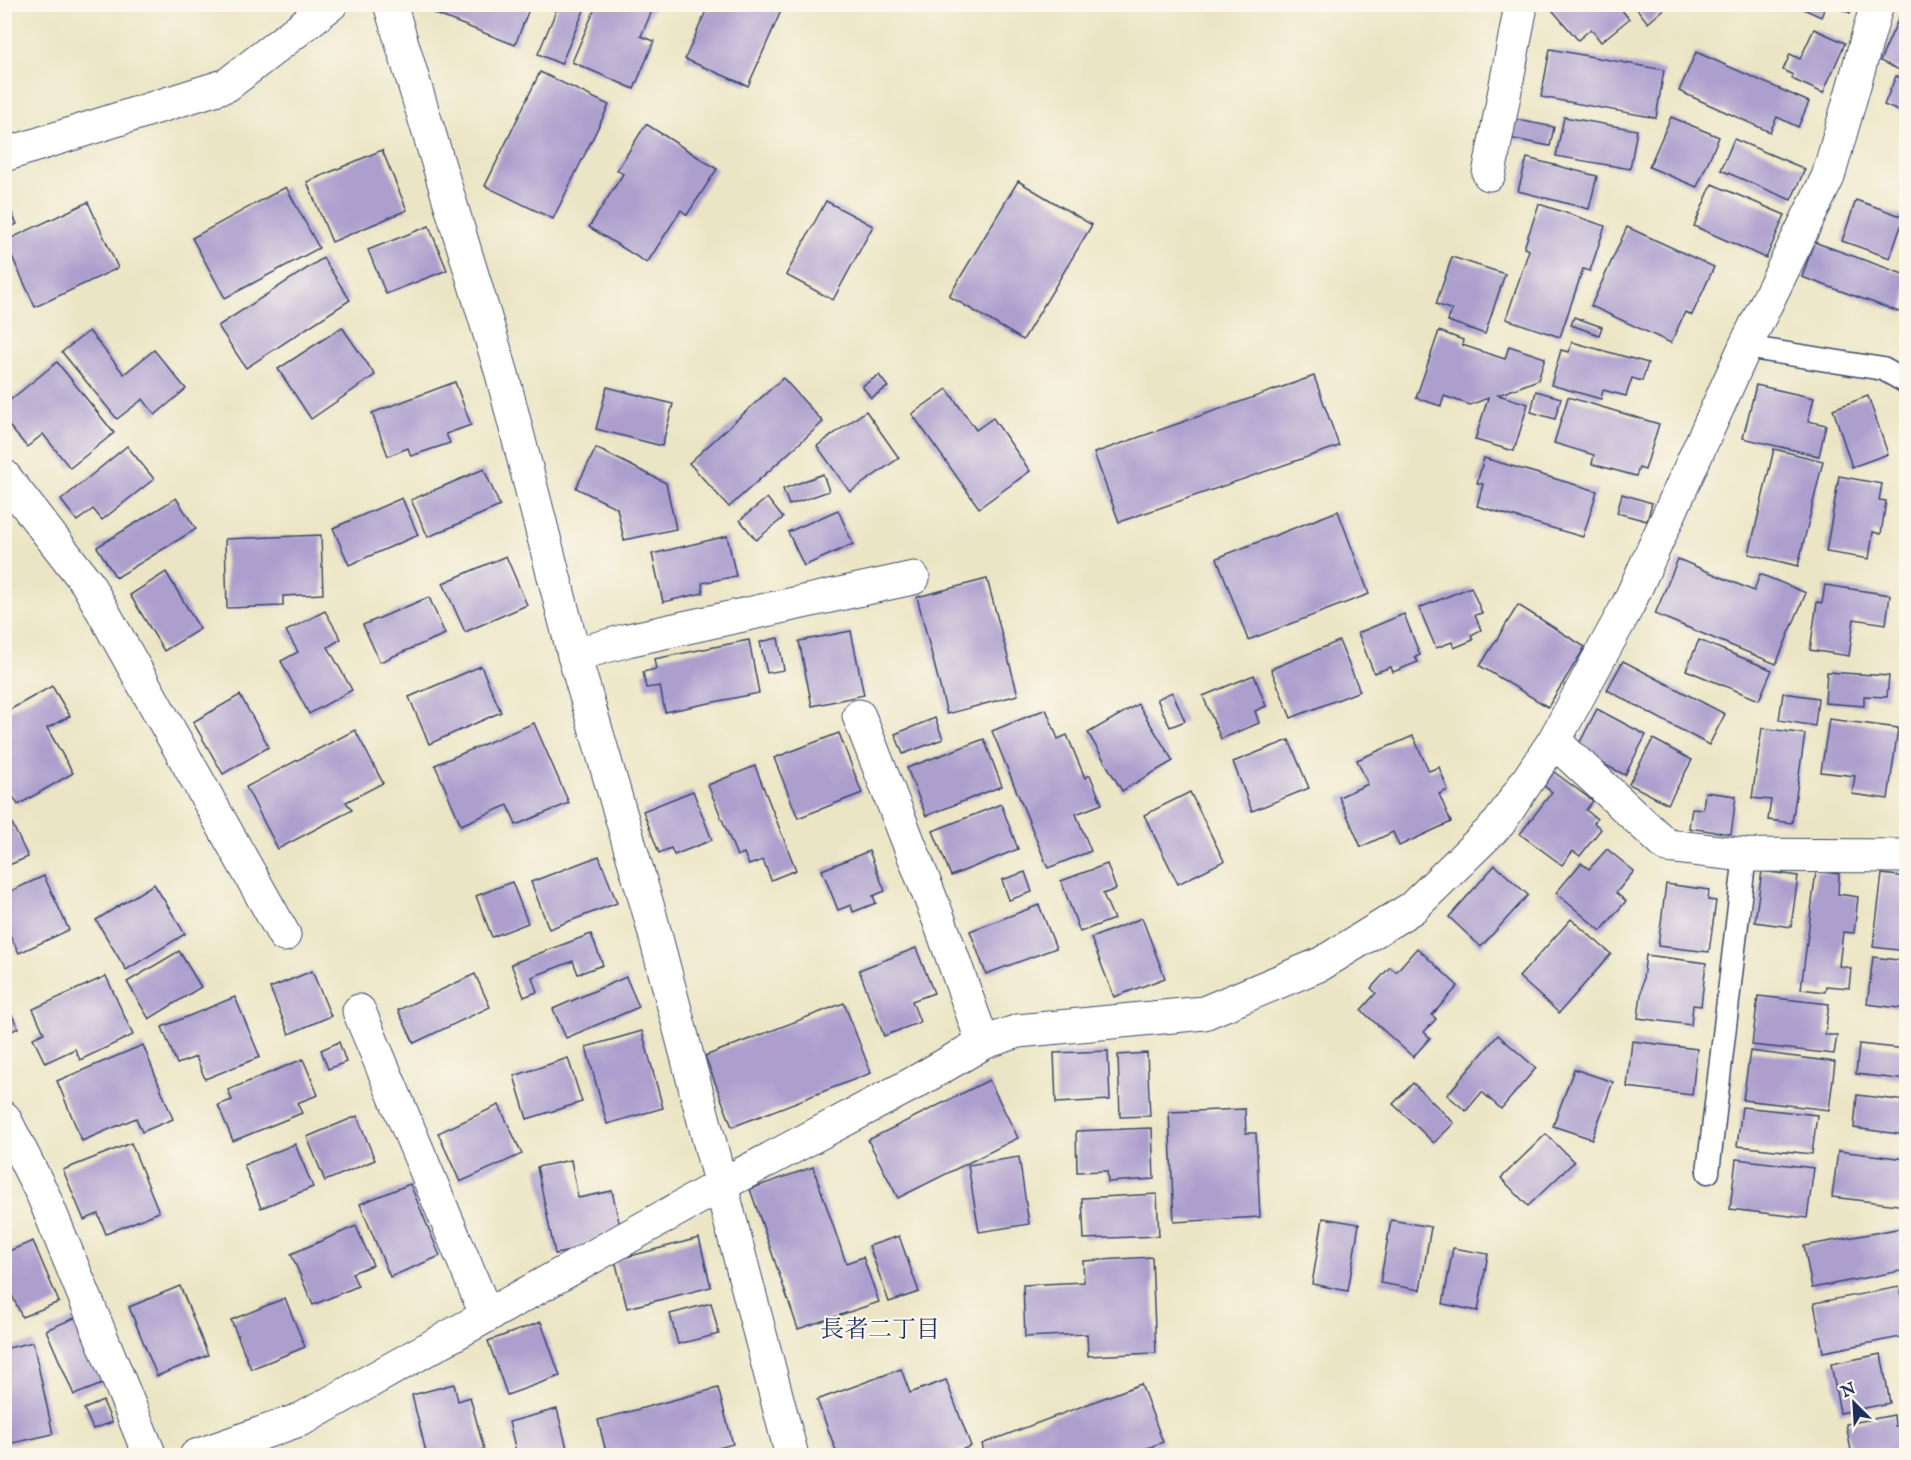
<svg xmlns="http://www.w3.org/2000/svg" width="1911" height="1460" viewBox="0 0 1911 1460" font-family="'IM FELL English','Noto Serif JP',serif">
  <rect width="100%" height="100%" fill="#fbf7ec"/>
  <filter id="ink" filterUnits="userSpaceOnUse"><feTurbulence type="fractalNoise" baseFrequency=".0167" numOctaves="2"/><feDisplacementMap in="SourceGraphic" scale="12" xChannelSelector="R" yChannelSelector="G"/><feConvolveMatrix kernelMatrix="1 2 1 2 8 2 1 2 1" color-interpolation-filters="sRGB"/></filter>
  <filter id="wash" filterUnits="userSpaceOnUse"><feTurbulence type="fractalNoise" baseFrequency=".008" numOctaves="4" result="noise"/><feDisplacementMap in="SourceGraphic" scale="24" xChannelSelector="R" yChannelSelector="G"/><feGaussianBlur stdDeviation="1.35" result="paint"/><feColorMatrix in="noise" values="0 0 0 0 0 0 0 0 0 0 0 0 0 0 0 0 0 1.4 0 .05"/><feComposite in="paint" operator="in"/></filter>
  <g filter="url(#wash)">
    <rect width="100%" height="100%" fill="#ece5c5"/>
    <g id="blocks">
      <g fill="#ac9ecd">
        <path d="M436,4H531L515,45L433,13Z"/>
        <path d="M559,4H577L585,8L561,64L538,54Z"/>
        <path d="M597,4H655L641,36L654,41L634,89L572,62Z"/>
        <path d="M709,4H784L748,86L685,59Z"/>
        <path d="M1547,4H1617L1629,19L1601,42L1591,29L1578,40Z"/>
        <path d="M1633,4H1670L1648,23Z"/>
        <path d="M1793,4H1812L1824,10L1821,17Z"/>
        <path d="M1830,4H1854L1850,13Z"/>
        <path d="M1905,4H1906V73L1880,61Z"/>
        <path d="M1814,29L1845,43L1823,93L1792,79L1793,75L1783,70L1790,54L1800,59Z"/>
        <path d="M1550,49L1664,70L1656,118L1541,97Z"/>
        <path d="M1696,52L1809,102L1798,127L1777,117L1770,132L1679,91Z"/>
        <path d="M540,72L609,105L553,219L485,186Z"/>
        <path d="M1896,76L1906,80V114L1884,105Z"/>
        <path d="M1564,117L1637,130L1630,169L1556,156Z"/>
        <path d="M1671,117L1719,137L1697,187L1649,167Z"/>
        <path d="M1513,119L1554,127L1550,146L1509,138Z"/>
        <path d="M646,124L717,169L687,215L681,210L647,263L589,227L623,174L617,170Z"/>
        <path d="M1734,139L1805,169L1791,200L1721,170Z"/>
        <path d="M382,150L407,210L332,242L307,182Z"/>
        <path d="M1527,158L1597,176L1589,209L1518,191Z"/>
        <path d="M1018,181L1092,225L1023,340L949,296Z"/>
        <path d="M1712,184L1785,215L1766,258L1694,226Z"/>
        <path d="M286,187L319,248L225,298L192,238Z"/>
        <path d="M4,197L17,224L4,230Z"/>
        <path d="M1856,200L1904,217L1890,258L1842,241Z"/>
        <path d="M826,201L873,226L833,300L786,275Z"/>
        <path d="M88,202L118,268L35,307L5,241Z"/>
        <path d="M1539,204L1605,226L1590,271L1583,269L1560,337L1506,319L1529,250L1524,248Z"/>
        <path d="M429,226L447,270L386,294L368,250Z"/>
        <path d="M1627,227L1714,267L1692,315L1685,312L1671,343L1591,306Z"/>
        <path d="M1814,242L1906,275V301L1902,313L1802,277Z"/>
        <path d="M1452,257L1505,274L1485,334L1448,321L1452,310L1436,304Z"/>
        <path d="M323,258L350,300L246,368L218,326Z"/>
        <path d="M1574,317L1602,327L1599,335L1571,325Z"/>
        <path d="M342,327L375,375L311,419L278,369Z"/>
        <path d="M89,331L124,374L154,350L186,389L155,415L143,399L117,419L62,352Z"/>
        <path d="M1439,331L1463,340L1462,345L1505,359L1509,346L1545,358L1538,380L1498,395L1528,404L1514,451L1475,440L1488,398L1470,405L1444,396L1441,406L1416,398Z"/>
        <path d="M1572,342L1648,363L1642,381L1632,378L1626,396L1603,390L1601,399L1551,385L1561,350L1569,352Z"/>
        <path d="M57,362L114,433L70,468L43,434L27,447L4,420V405Z"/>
        <path d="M879,375L888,387L871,398L862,386Z"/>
        <path d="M1314,376L1339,446L1119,522L1094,453Z"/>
        <path d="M783,378L823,422L729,507L689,463Z"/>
        <path d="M455,382L471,425L446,434L450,443L411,456L408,448L388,456L372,413Z"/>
        <path d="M1756,385L1814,398L1808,421L1826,425L1819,456L1743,438Z"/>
        <path d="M607,387L673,404L662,446L596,429Z"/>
        <path d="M947,389L976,430L993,418L1030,471L979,508L912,414Z"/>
        <path d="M1536,391L1561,398L1555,419L1531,412Z"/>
        <path d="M1868,396L1888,454L1852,467L1833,409Z"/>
        <path d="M1568,397L1659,424L1645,470L1639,468L1636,476L1592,464L1594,455L1554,443Z"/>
        <path d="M866,411L899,458L850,492L817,446Z"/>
        <path d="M127,446L154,479L102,520L93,509L77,521L61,500Z"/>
        <path d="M596,448L666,483L676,529L624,540L617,508L576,488Z"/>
        <path d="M1774,449L1823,461L1798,566L1749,554Z"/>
        <path d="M1484,458L1597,491L1583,537L1477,506L1483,484L1477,483Z"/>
        <path d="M484,469L500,506L428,537L411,500Z"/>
        <path d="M823,474L829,491L789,505L783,489Z"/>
        <path d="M1839,476L1882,484L1879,500L1886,501L1881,534L1873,532L1869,559L1826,552Z"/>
        <path d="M1622,494L1652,503L1647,521L1617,513Z"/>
        <path d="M176,498L196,529L116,578L97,547Z"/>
        <path d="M402,498L418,535L349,565L333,528Z"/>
        <path d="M767,498L783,518L756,540L740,520Z"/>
        <path d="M838,510L853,544L804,566L788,532Z"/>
        <path d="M1338,511L1369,594L1248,640L1217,558Z"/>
        <path d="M321,535L323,594L283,596V606L227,608L225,539Z"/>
        <path d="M727,536L736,576L702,583L703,593L663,602L652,554Z"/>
        <path d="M506,556L527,605L465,632L443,583Z"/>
        <path d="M1678,559L1754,591L1760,574L1806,593L1776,664L1655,614Z"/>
        <path d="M166,572L200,629L164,651L130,595Z"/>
        <path d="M987,579L1018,695L947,714L917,597Z"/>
        <path d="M1825,585L1890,595L1886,624L1854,619L1849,656L1810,650L1817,602L1822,603Z"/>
        <path d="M1471,587L1482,613L1475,615L1481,630L1471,635L1473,640L1454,648L1452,642L1436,648L1419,608Z"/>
        <path d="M429,597L445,634L380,662L363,625Z"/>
        <path d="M1518,605L1585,647L1548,707L1480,666Z"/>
        <path d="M325,611L341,639L328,647L352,690L309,714L281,661L298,652L286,631Z"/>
        <path d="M1404,614L1420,655L1415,657L1418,662L1393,672L1391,667L1374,673L1358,633Z"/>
        <path d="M851,631L864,695L812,706L799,641Z"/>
        <path d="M778,638L784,670L767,673L760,642Z"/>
        <path d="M749,640L759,693L665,712L660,686L646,688L643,672L656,669L654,659Z"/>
        <path d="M1699,640L1772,670L1759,700L1686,670Z"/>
        <path d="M1339,641L1360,691L1291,718L1271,669Z"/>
        <path d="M1623,661L1725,714L1709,745L1607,690Z"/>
        <path d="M481,666L501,712L429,744L409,697Z"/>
        <path d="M1827,672L1889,676L1887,697L1864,696V706L1825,703Z"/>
        <path d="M1254,675L1266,706L1255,711L1259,723L1221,739L1203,696Z"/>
        <path d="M52,686L70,716L47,728L73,773L18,805L4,781V713Z"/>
        <path d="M1172,692L1185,721L1170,727L1157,699Z"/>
        <path d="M1783,693L1818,698L1815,726L1779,720Z"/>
        <path d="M240,695L269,747L223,774L193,722Z"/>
        <path d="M1138,704L1173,761L1122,791L1088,733Z"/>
        <path d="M1046,709L1058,739L1067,735L1085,778L1090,775L1102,804L1076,814L1091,851L1048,868L992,731Z"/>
        <path d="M1597,709L1646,735L1625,775L1576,750Z"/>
        <path d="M935,718L943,739L903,754L895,734Z"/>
        <path d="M1829,719L1898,728L1888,799L1852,794L1855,776L1821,772Z"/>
        <path d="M534,723L569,803L516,825L508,805L461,825L435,765Z"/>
        <path d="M1762,728L1805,734L1792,823L1768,820L1771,800L1752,798Z"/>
        <path d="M355,730L383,783L346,802L352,810L278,849L246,787Z"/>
        <path d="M839,733L862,793L798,818L774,758Z"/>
        <path d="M1413,736L1429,771L1439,767L1448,790L1439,794L1451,822L1399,846L1393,832L1361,847L1339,797L1368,784L1357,760Z"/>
        <path d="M984,739L1002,786L926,816L907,768Z"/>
        <path d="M1653,739L1692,760L1668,804L1629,784Z"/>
        <path d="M1289,740L1309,788L1252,811L1233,762Z"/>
        <path d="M755,766L796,870L771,880L763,860L749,865L744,853L737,856L708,785Z"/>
        <path d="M1554,772L1593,801L1586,810L1597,819L1594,823L1601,829L1580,856L1573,851L1562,865L1520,834L1552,792L1544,786Z"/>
        <path d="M693,791L712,840L674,855L671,848L659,853L643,811Z"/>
        <path d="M1190,792L1224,861L1178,884L1144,815Z"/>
        <path d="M1705,792L1736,796L1731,834L1689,828L1692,808L1703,809Z"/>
        <path d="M1001,804L1018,849L951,876L933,831Z"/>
        <path d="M8,815L28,857L4,867V817Z"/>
        <path d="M1607,849L1634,871L1616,893L1626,901L1601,931L1556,893L1581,863L1589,869Z"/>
        <path d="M869,851L885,891L873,896L876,903L853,912L851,905L838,910L822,870Z"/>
        <path d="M599,856L617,903L549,929L531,882Z"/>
        <path d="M1107,864L1116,889L1103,894L1114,919L1080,932L1061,881Z"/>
        <path d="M1495,865L1528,895L1481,947L1449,917Z"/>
        <path d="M1762,871L1798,876L1791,927L1755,922Z"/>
        <path d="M1816,871L1839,874L1838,894L1858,897L1854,933L1843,932L1839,966L1851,968L1849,988L1826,986L1825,992L1801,989Z"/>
        <path d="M1025,872L1032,892L1009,900L1002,880Z"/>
        <path d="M1882,874L1906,877V951L1873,947Z"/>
        <path d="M44,876L69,930L19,953L4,923V894Z"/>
        <path d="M512,882L528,923L492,937L476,896Z"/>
        <path d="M154,884L185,934L126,970L96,920Z"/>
        <path d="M1666,884L1709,890L1708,900L1716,901L1709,952L1658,946Z"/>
        <path d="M1039,905L1056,948L986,974L970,931Z"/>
        <path d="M1142,918L1165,978L1114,997L1091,938Z"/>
        <path d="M1571,919L1611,954L1559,1013L1519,977Z"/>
        <path d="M591,934L603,965L578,974L573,961L532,977L537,992L524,997L511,964Z"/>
        <path d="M916,948L934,993L912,1001L920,1022L884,1036L859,970Z"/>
        <path d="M1417,948L1458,986L1432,1015L1436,1019L1424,1032L1430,1038L1413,1057L1361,1010L1376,993L1371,988L1390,967L1396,972Z"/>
        <path d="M179,951L201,987L149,1019L127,982Z"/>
        <path d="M1646,955L1706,963L1701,1006L1693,1005L1691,1025L1638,1018Z"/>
        <path d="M1873,957L1906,961V1009L1867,1004Z"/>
        <path d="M312,971L331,1016L289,1034L270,988Z"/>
        <path d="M475,974L490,1007L414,1043L398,1010Z"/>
        <path d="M106,976L133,1035L80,1060L75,1049L45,1063L33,1038L44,1033L33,1009Z"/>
        <path d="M626,977L639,1007L566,1038L553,1009Z"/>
        <path d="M1758,996L1829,1004L1825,1035H1837L1834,1054L1752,1045Z"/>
        <path d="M235,997L260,1057L205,1079L196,1057L177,1064L162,1027Z"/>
        <path d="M844,1003L871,1073L732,1127L705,1056Z"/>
        <path d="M12,1015L18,1028L4,1035V1018Z"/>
        <path d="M642,1031L663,1108L607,1124L586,1047Z"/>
        <path d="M1498,1035L1536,1068L1501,1109L1482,1092L1466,1111L1447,1095Z"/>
        <path d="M1632,1041L1697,1049L1692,1095L1627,1087Z"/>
        <path d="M339,1042L346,1062L328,1069L321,1050Z"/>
        <path d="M1859,1044L1906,1049V1080L1856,1074Z"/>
        <path d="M143,1045L173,1119L142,1132L136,1118L82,1141L57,1081Z"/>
        <path d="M1108,1051L1110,1100L1056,1103L1054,1053Z"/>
        <path d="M1750,1051L1835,1062L1829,1110L1743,1100Z"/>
        <path d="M1147,1053L1150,1116L1120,1117L1118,1055Z"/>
        <path d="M568,1058L582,1102L527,1119L514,1076Z"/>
        <path d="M303,1059L318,1095L297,1103L302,1113L233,1141L218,1105L232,1100L228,1090Z"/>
        <path d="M1574,1069L1613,1082L1592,1139L1553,1126Z"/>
        <path d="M989,1080L1018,1138L898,1198L868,1140Z"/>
        <path d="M1413,1083L1454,1123L1434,1143L1393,1104Z"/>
        <path d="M1857,1095L1906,1101V1135L1854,1128Z"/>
        <path d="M499,1105L522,1154L460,1182L438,1133Z"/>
        <path d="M1742,1107L1817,1115L1812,1154L1737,1146Z"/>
        <path d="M1245,1109L1246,1133H1256L1260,1217L1174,1222L1169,1112Z"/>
        <path d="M357,1116L375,1160L325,1181L307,1137Z"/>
        <path d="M1152,1128L1154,1179L1108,1182L1107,1171L1077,1172L1076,1131Z"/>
        <path d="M1546,1134L1574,1162L1528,1206L1501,1178Z"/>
        <path d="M131,1143L159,1212L106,1234L98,1214L84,1220L63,1170Z"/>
        <path d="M295,1144L313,1187L261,1208L244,1165Z"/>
        <path d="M1838,1151L1906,1159V1206L1832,1197Z"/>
        <path d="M1019,1157L1029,1224L979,1232L968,1165Z"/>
        <path d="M1736,1159L1814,1168L1807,1218L1730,1209Z"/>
        <path d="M571,1160L578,1198L612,1191L620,1226L570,1251L555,1254L537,1167Z"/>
        <path d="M813,1167L846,1263L863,1257L879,1302L798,1329L750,1189Z"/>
        <path d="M410,1184L440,1256L390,1277L360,1204Z"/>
        <path d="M1157,1194L1159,1236L1084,1239L1082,1198Z"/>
        <path d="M1323,1218L1359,1224L1348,1291L1312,1284Z"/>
        <path d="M1391,1220L1431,1227L1420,1290L1380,1283Z"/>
        <path d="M356,1226L373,1265L352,1273L358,1286L313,1305L291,1254Z"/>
        <path d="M1902,1228L1906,1270L1812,1288L1804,1246Z"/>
        <path d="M899,1236L919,1292L889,1302L869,1246Z"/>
        <path d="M699,1238L711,1287L627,1308L615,1260Z"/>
        <path d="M33,1241L59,1302L22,1317L4,1277V1253Z"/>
        <path d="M1453,1248L1488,1254L1478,1311L1443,1304Z"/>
        <path d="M1152,1257L1156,1353L1088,1356L1087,1334L1025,1337L1023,1285L1084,1282L1083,1261Z"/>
        <path d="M180,1286L208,1355L157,1376L129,1307Z"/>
        <path d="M1899,1287L1901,1296H1906V1312L1904,1313L1906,1336L1823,1352L1814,1303Z"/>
        <path d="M285,1298L305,1347L251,1369L231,1320Z"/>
        <path d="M711,1303L719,1334L678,1344L670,1314Z"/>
        <path d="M77,1317L105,1383L74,1395L46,1330Z"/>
        <path d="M541,1322L560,1376L507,1395L488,1341Z"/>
        <path d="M33,1342L53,1434L4,1445V1349Z"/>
        <path d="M1881,1354L1890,1403L1840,1413L1831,1364Z"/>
        <path d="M901,1369L910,1393L946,1380L971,1446L945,1456H838L817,1400Z"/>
        <path d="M454,1384L458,1401L470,1397L484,1449L460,1456H427L412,1395Z"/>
        <path d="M1141,1384L1163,1442L1127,1456H985L982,1444Z"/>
        <path d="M718,1388L733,1444L690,1456H607L598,1420Z"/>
        <path d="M103,1401L112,1422L93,1429L84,1409Z"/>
        <path d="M557,1409L569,1456H517L509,1422Z"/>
        <path d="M1894,1415L1895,1426L1906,1424V1455L1852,1456L1846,1424Z"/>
      </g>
    </g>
  </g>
  <g filter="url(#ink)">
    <use href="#blocks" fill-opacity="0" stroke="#3a4a6d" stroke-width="1.5"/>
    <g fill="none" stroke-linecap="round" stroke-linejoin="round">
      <defs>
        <g id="lane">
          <path d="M1745,347L1883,369L1906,382"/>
          <path d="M1708,1172L1745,855"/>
        </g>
        <g id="street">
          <path d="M390,4L502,374L574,655L650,915L792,1456"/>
          <path d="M4,155L227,85L331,4"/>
          <path d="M1489,174L1520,11L1519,4"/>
          <path d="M4,476L87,583L284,935"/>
          <path d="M574,655L628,640L913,578"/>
          <path d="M859,716L939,920L983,1043"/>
          <path d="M1554,741L1667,846L1745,855L1906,856"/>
          <path d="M359,1011L486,1314"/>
          <path d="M4,1118L43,1195L150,1456"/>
          <path d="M196,1456L302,1419L721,1185L914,1083L983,1043L1018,1031L1204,1013L1321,964L1412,908L1499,823L1554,741L1628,605L1745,347L1828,177L1877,4"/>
        </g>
      </defs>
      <use href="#lane" stroke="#3a4a6d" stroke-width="25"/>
      <use href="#street" stroke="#3a4a6d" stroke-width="35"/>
      <use href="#lane" stroke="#fff" stroke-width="22"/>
      <use href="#street" stroke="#fff" stroke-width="33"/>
    </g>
  </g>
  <g text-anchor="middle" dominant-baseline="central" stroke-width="4.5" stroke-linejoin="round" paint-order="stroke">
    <g font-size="24" fill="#1b2f5e" stroke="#fbf7ec">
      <text x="880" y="1330">長者二丁目</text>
    </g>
  </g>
  <rect width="1911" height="1460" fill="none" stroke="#fbf7ec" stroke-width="24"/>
  <g transform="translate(1854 1403) rotate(336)" stroke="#fbf7ec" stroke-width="4.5" paint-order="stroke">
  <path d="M0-4.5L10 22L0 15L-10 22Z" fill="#1b2f5e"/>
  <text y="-9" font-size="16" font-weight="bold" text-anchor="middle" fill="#1b2f5e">N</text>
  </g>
</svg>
